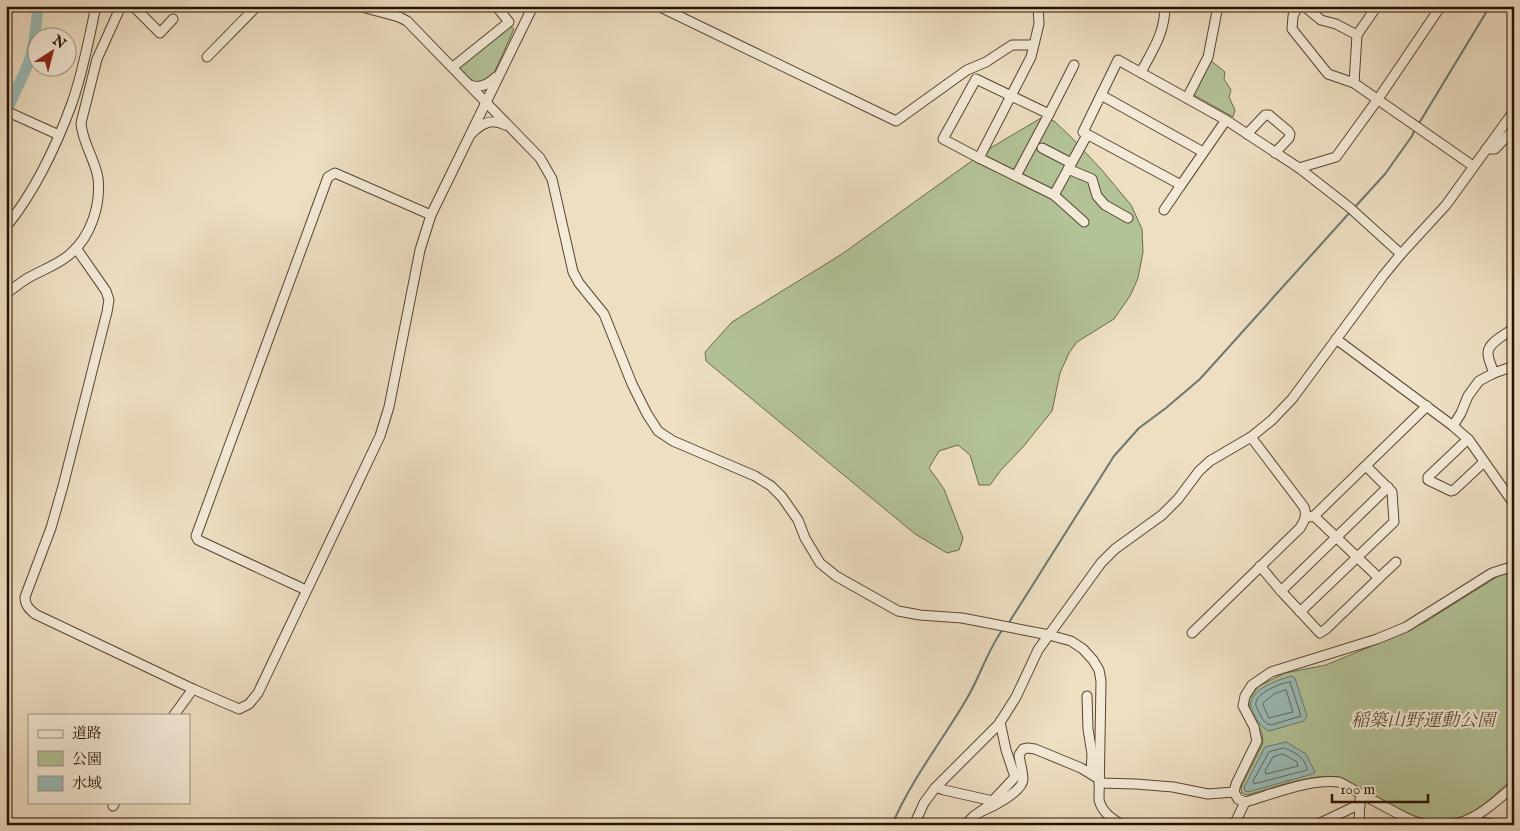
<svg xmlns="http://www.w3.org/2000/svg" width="1520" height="831" viewBox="0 0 1520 831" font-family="'IM FELL English','Noto Serif JP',serif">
  <rect width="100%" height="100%" fill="#eedfc3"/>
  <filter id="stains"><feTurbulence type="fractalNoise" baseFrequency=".004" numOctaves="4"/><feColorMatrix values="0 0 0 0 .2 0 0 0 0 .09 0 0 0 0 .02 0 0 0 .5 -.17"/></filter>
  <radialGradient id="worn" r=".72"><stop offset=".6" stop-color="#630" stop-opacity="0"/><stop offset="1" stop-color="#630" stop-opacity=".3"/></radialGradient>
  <g fill="#b3c398" stroke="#6c6a4c">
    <path d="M509,25L514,29L494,73C479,92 471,80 458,67Z"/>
    <path d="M1210,60L1225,72L1224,79L1231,90L1229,97L1235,110L1233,117L1192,94Z"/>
    <path d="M1041,118L1054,121L1069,135L1101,169L1131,205L1142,229L1143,252L1138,278L1130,296L1114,319L1077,342L1069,353L1060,373L1052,411L1023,447L1001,470L990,485H979L970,455L958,445L939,451L929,468L944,489L963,538L959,550L947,553L915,534L706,361L705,352L732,322L842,254L987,150Z"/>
    <path d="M1514,572V778C1499,790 1485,806 1468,814C1434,830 1410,815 1381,799C1368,792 1355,786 1343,778C1318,771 1273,788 1247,795L1242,793L1241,788L1242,785L1263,743L1262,733L1249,708V699L1259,686L1285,673L1326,665L1391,638L1425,622L1500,575Z"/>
  </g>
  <g fill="#9abcb8" stroke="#6b786e">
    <path d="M1292,676L1295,678L1307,716L1304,721L1269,731C1261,727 1258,722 1254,714C1254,713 1251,707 1251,707C1248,689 1280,679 1292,676Z"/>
    <path d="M1286,742L1306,754L1315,772L1313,774L1248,792L1245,791L1244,787L1265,747Z"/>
  </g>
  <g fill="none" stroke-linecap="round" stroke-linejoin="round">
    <g stroke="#60665c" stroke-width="1">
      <path d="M1290,682L1301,716L1271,725C1264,723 1263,720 1260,714C1258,710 1255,707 1256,702C1258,692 1281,683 1290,682Z"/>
      <path d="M1286,690L1293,712L1269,718L1263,705V703L1274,694Z"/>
      <path d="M1284,748C1295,752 1306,758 1307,770L1254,784L1253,781L1269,752Z"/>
      <path d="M1283,754L1297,762L1298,766L1266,774L1265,771L1273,757Z"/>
    </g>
    <g stroke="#6b786e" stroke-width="2">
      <path d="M1418,125L1490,6"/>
      <path d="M1354,208L1385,174L1412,136L1415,129"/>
      <path d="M1008,624L1114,456L1139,428L1166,408L1200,379L1351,211"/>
      <path d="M892,825C911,780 942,741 966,700C980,677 987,651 1003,629"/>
    </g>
    <path stroke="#9abcb8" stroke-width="11" d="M6,114C12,97 21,81 28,64C35,46 36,25 38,6"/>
    <defs>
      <g id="minor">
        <path d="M133,6L160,33L173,19"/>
        <path d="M358,6L399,17L407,21L540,158L552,179L573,272L579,283L604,314L632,384L647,414L658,431L673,441L755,476L771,486L782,497L798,520L805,538L820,563L836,576L898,611L920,615L962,618L1049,635L1071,641L1083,649L1093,660L1099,670L1101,681L1099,800C1102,812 1111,818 1122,825"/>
        <path d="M658,6L896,121L967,70L986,62L1012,45H1033"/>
        <path d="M1038,6L1039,24L1031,57L979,158L1054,195L1087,135"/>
        <path d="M1298,6L1293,16L1292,29L1328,74L1354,83L1473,166"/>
        <path d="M1304,6L1321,20L1336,24L1357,35L1377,6"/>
        <path d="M207,57L257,6"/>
        <path d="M453,67L509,22L496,6"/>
        <path d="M1141,72C1153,50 1165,32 1165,6"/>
        <path d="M1354,83L1357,35"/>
        <path d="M470,85C480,89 489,84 496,77"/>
        <path d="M1101,95L1203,152"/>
        <path d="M1187,98L1208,57L1218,6"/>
        <path d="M6,111L59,135"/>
        <path d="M1049,114L1074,65"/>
        <path d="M1226,120L1181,185L1083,132L1118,60L1226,120L1299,168L1336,157L1378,99L1441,6"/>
        <path d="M472,133C482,123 492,118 505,125"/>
        <path d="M1247,134L1265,115H1269L1288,131L1290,134L1289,138L1275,153"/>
        <path d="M1042,148L1071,163"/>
        <path d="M1486,149H1495L1514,129"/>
        <path d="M979,158L943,139L976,79L1049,114L1016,176"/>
        <path d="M1299,168L1349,207L1401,254"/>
        <path d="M1068,169L1092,179L1097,196L1105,205L1128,218"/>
        <path d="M1054,195L1084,222"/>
        <path d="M1164,210L1181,185"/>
        <path d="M6,227C35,191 56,147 72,103C83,72 89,38 96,6"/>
        <path d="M76,248L106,291L109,300L107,312L63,486L51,528L25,597C25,605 29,609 35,614L193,689L239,709L249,704L258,693L380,436L389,407L420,250L431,215L533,6"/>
        <path d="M6,294C14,288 21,282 28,278C42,270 57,265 69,255C91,237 101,205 98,178C95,159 82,142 81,123L97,59L121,6"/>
        <path d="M1336,339L1453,426L1469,440L1514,504"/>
        <path d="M1494,373C1492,367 1488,360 1488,353C1488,342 1507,334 1514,328"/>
        <path d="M1453,426L1461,413L1468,396L1479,381L1494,373L1514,366"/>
        <path d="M1468,439L1428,477V480L1451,491L1454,490L1484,462"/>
        <path d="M1309,517L1314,516L1427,406"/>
        <path d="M1260,566L1281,591L1320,633L1326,629L1379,578L1314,516"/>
        <path d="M1379,578L1396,562"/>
        <path d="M306,590L198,540L196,536L328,177L335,173L431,215"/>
        <path d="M1281,591L1388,487"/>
        <path d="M1300,612L1394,522L1392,492L1366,466"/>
        <path d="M1192,633L1300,528C1305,520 1307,515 1304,507L1251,437"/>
        <path d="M1087,696L1088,729L1092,754L1091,774"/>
        <path d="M174,715L193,689"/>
        <path d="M1099,783L1136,784L1173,787L1208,794L1234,792"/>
        <path d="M936,787L944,790L993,801"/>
        <path d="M113,806L115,802"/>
        <path d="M980,812C990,808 1023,792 1023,779C1023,772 1020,763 1019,755L1023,749L1028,748L1035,749L1081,768L1099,779"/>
        <path d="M914,825L924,803L935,788L999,724L1016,697L1038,650L1101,563L1115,549L1162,515L1178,499L1199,471L1210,461L1251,437L1272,420L1292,399L1383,276L1401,254L1446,205L1514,111"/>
        <path d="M965,825L974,816L987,807L1015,777L1006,750L1000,722"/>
        <path d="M1234,825L1245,802"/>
        <path d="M1316,825L1360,804"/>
        <path d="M1359,825L1360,799"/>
        <path d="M1430,825L1418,823L1406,818L1339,782C1312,778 1273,794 1245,802L1238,799L1234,792L1236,784L1257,741L1254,727L1243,706L1245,696L1252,685L1271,672L1377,639L1406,627L1492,573L1514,566"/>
        <path d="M1449,825C1475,822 1495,802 1514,786"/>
        <path d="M1471,825C1479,821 1487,822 1495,825"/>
      </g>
    </defs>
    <use href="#minor" stroke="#574431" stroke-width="11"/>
    <use href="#minor" stroke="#f4ead8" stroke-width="9"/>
  </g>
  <g text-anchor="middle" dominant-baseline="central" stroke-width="4.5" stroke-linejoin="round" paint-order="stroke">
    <g font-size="18" font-style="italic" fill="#574f35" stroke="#f4ead8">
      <text x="1423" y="721">稲築山野運動公園</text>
    </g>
  </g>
  <rect width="1520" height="831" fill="none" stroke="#eedfc3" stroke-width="25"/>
  <rect x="8" y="8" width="1505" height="816" fill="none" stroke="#251100" stroke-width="2.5"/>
  <rect x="12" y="12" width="1495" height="806" fill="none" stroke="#251100"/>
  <rect x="28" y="714" width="162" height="90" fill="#f4ead8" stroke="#a19382"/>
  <rect x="38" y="730" width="25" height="8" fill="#f4ead8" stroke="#a19382"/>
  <text x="72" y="738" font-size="15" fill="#251100">道路</text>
  <rect x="38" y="751" width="25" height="15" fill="#b3c398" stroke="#a19382"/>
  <text x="72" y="764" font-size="15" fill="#251100">公園</text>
  <rect x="38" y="776" width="25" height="15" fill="#9abcb8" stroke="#a19382"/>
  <text x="72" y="788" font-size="15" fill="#251100">水域</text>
  <g transform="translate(52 52) rotate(36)"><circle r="24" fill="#f4ead8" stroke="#a19382"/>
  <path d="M0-4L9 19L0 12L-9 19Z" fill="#8f2418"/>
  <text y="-8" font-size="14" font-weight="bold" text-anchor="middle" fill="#251100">N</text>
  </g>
  <path d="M1332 794v8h96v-8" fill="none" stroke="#251100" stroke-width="2.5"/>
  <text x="1340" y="794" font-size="15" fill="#251100" stroke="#f4ead8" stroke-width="4" paint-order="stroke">100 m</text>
  <rect width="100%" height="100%" filter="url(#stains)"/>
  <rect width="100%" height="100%" fill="url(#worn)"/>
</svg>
